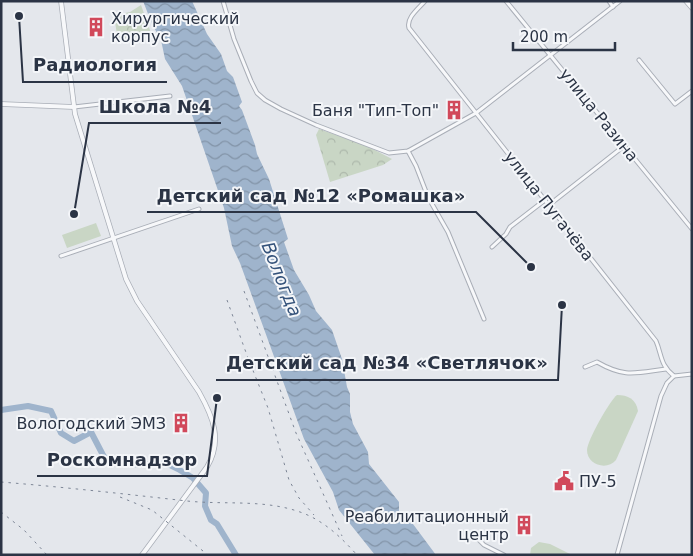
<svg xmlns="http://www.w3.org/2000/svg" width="693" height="556" viewBox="0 0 693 556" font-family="'DejaVu Sans',sans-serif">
  <defs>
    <pattern id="forest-crowns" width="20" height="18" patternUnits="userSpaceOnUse" patternTransform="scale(1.25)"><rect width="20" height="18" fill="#c9d6c5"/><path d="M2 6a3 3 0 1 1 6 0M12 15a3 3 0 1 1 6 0" fill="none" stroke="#adb8ab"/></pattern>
    <pattern id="water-waves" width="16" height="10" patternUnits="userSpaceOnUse" patternTransform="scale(1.25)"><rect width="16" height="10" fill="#9fb4cc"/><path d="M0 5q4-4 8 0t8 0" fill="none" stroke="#8293a7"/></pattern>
  </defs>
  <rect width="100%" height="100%" fill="#e4e7ec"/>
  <g fill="url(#forest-crowns)">
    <path d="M141,5L151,33L118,41L114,15L130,12Z"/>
    <path d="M319,129L367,146L392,159L383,165L330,182L316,135Z"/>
  </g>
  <g fill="#c9d6c5">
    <path d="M96,223L101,236L67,248L62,235Z"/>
    <path d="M617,395C628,395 636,399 638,411L616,460C607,471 587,465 587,450C587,441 610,400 617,395Z"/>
    <path d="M539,542L550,544L572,555H530L531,548Z"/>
  </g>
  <path fill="url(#water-waves)" d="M143,1H192L207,34L221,54L227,71L233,77L242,102L239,106L242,110L255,145L257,154L269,179L288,239L284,242L294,270L309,295L316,311L332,330L342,359L347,387L350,394V412L353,424L368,452L369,464L399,502V513L410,516V520L436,555H375L339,510L333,492L304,439L240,263L232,246L224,208L182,86L165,59L161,40L152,24Z"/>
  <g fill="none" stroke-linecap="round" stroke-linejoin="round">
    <path stroke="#9fb4cc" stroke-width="6" d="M1,410L28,406L51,411L61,433L74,441L91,432L104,457L123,464L170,465L178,469L193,478L206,493L205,506L211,520L217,524L236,555"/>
    <defs>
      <g id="minor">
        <path d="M223,1L234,39L251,81L257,93L265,100L281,109L316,125L389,153L408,151L476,113L620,1"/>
        <path d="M425,1C418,9 406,18 409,28L656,341C662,355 660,365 674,376L692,374"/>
        <path d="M506,1L692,229"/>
        <path d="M609,1L613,7"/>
        <path d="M639,60L675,104L692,91"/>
        <path d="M74,107L170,96"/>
        <path d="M408,151L416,166L428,197L448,232L484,319"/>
        <path d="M549,205L624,146"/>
        <path d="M492,247L506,234L510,227L545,200"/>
        <path d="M61,256L199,209"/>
        <path d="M585,367L597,362C625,378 635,373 666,369"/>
        <path d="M474,535L484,545L504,555"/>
        <path d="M617,555L661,396L667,383L674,376"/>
      </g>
      <g id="tertiary">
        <path d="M61,1L75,114L126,279L137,301L199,392C213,417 223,440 207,467L142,555"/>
        <path d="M686,1L692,8"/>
        <path d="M1,104L74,107"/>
      </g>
    </defs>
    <use href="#minor" stroke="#a9aeb7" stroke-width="5"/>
    <use href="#tertiary" stroke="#a9aeb7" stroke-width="5.5"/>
    <use href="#minor" stroke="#f7f8fa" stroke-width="3"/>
    <use href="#tertiary" stroke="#f7f8fa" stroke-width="4"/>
    <g stroke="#7d8696" stroke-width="1" stroke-dasharray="2.5 5" stroke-linecap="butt">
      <path d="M244,291L296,433L342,536"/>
      <path d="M227,300L248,358L268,408L289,480L299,498L314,515"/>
      <path d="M1,482C63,487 125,494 187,501C225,505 263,499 300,512C323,520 341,537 357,555"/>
      <path d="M120,497L152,510L208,555"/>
      <path d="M1,512L24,530L47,555"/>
    </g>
  </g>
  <defs>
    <symbol id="building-bare" viewBox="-9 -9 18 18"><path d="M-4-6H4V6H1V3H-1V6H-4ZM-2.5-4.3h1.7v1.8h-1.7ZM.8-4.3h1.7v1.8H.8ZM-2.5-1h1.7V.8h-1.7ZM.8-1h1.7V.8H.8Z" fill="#d1495b" stroke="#f4f6f9" stroke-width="2.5" paint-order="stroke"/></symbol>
    <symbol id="civic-bare" viewBox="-9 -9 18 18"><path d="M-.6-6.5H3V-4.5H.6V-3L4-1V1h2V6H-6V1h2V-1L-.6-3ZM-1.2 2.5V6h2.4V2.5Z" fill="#d1495b" stroke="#f4f6f9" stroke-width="2.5" paint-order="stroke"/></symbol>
  </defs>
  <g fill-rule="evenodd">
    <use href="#building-bare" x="82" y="13" width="28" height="28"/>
    <use href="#building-bare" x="440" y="96" width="28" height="28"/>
    <use href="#building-bare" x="167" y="409" width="28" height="28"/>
    <use href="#civic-bare" x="550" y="467" width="28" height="28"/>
    <use href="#building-bare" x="510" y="511" width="28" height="28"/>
  </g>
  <g text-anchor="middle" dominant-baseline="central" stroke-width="4" stroke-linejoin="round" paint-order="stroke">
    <g font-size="16" fill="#2b3445" stroke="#f4f6f9" text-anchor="end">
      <text x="111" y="18" text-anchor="start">Хирургический<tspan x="111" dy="18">корпус</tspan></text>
      <text x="439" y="110">Баня "Тип-Топ"</text>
      <text x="166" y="423">Вологодский ЭМЗ</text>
      <text x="579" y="481" text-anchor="start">ПУ-5</text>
      <text x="509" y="516">Реабилитационный<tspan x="509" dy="18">центр</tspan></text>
    </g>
    <g font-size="16" fill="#2b3445" stroke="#f4f6f9">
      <text transform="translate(599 115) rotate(51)">улица Разина</text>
      <text transform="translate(549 206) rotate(52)">улица Пугачёва</text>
    </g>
    <g font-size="18" font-style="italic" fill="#34527a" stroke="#f4f6f9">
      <text transform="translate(282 279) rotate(68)">Вологда</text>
    </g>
  </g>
  <path fill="none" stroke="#2b3445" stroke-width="2" d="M19 16L23 82H167M74 214L89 123H221M531 267L476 212H147M562 305L558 380H216M217 398L207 476H37"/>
  <g fill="#2b3445" stroke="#f4f6f9" stroke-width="2">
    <circle cx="19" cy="16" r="5"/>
    <circle cx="74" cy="214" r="5"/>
    <circle cx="531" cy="267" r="5"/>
    <circle cx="562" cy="305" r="5"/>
    <circle cx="217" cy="398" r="5"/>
  </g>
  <g font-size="18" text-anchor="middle" font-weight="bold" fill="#2b3445" stroke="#f4f6f9" stroke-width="4" stroke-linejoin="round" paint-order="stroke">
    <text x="95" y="71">Радиология</text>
    <text x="155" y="113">Школа №4</text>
    <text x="311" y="202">Детский сад №12 «Ромашка»</text>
    <text x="387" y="369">Детский сад №34 «Светлячок»</text>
    <text x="122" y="466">Роскомнадзор</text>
  </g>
  <rect width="693" height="556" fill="none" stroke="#2b3445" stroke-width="5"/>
  <path d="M513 42v8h102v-8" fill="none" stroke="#2b3445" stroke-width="2.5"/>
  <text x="520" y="42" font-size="15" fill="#2b3445" stroke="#f4f6f9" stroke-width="4" paint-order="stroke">200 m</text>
</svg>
